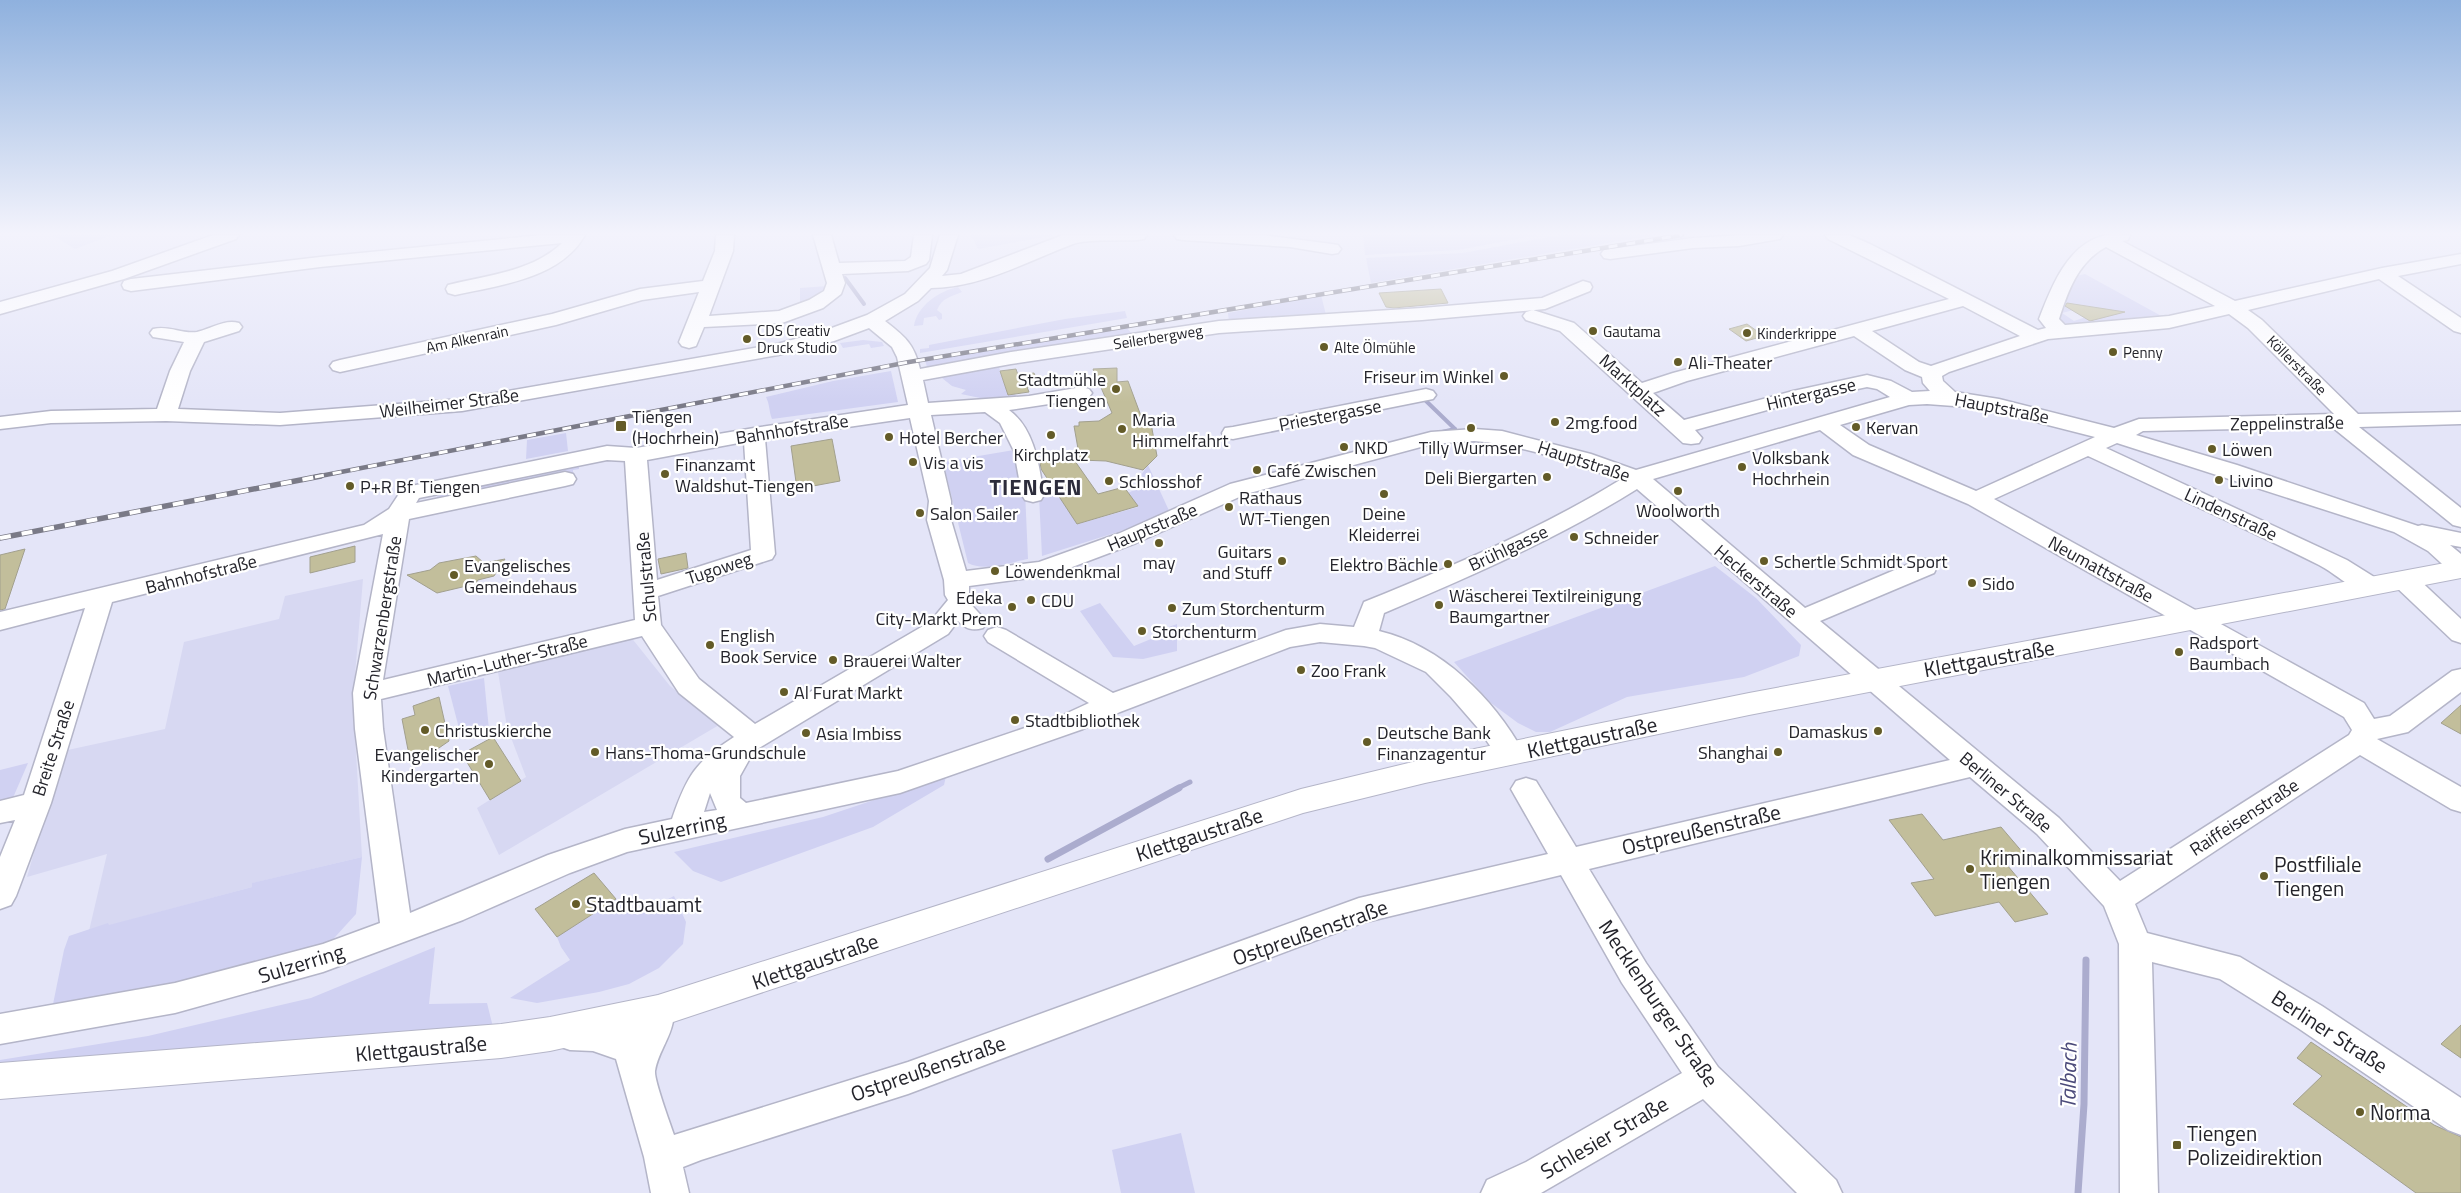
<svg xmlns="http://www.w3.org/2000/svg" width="2461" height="1193" viewBox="0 0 2461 1193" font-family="'Titillium Web',sans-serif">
  <rect width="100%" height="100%" fill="#e4e5f8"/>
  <g fill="#d7d8f2">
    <path d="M363,579L353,699L362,857L253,883L252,887L89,931L107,854L27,877L63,751L165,729L184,642L279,619L285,596Z"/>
    <path d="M630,636L670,686L719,725L499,855L477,808L526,777L507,727L497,666Z"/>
  </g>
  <g fill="#d0d1f2" fill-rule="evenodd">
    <path d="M52,235H112L75,249Z"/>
    <path d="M971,235H1055L978,249Z"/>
    <path d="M1363,235H1538L1458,250L1365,255Z"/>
    <path d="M1560,235H1655L1371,283L1366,258L1463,253Z"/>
    <path d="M2085,274L2165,318L2067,324L2054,317L2071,277ZM2089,306L2104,311L2074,321L2062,313Z"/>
    <path d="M828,286L822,294L800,307V288Z"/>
    <path d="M958,287L962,292C950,297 942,298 937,310L942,314V319L939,320L936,316L924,318L923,325L914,326C917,306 939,291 958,287Z"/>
    <path d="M1321,295L1326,315L1229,322L1228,313Z"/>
    <path d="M1125,311L1127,318L920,353V349L929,348V345L1065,319Z"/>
    <path d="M1127,328L1132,334L927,367L925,360Z"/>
    <path d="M863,340L882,342L884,346L871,348L869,344L843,348L840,343Z"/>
    <path d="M998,364L1008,395L1015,394L1018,400L985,399L961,394L966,390L952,386L937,374Z"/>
    <path d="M891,371L898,402L772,419C769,412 770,405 766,397L833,381Z"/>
    <path d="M566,433L568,451L526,459L527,440Z"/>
    <path d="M1014,450L1025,491L1028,559C1011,562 984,572 968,563L943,462Z"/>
    <path d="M579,464V469L573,470V473L564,475L563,472L531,479V483L524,484V480L437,498V492Z"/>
    <path d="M1148,465L1171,515L1042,556L1039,496L1053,486L1078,524L1138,507L1128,493L1138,488L1135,484Z"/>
    <path d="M1715,566L1756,598L1801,645L1799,656L1744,677L1627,697L1550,732H1536L1518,723L1491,703L1454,662Z"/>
    <path d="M1100,603L1134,646L1163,634L1159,626L1162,625L1166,628L1177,624V651L1143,659L1113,657L1080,611Z"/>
    <path d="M484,678L489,730L461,736L448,686Z"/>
    <path d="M28,763L12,800L0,803V770Z"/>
    <path d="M946,776L944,785L873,827L721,882L693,871L674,852L823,817Z"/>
    <path d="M362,857L356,914L326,947L51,1014L64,950L69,936L108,923L109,925L252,887V883Z"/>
    <path d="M674,896L686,922L683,944L659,968L629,984L599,992L537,1003L510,998L570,960L561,947L557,937L616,899L630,905L637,915Z"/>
    <path d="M435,947L429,1004L487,1003L493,1027L0,1075V1060L148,1036L311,998Z"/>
    <path d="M1181,1133L1195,1193H1121L1112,1150Z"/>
  </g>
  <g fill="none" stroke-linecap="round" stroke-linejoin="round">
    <g stroke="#abacce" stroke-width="4">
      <path d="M845,278L864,304"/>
      <path d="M1425,400L1455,429"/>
      <path d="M1438,433L1455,429"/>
    </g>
    <path stroke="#abacce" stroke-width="5" d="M1176,789L1190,782"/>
    <g stroke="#abacce" stroke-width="7">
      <path d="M1048,859L1179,788"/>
      <path d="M2078,1193L2084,1104L2086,960"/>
    </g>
  </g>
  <g fill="#c2be9b" stroke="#a2a08e">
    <path d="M1441,289L1448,303L1394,308L1386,307L1379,293Z"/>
    <path d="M2067,303L2125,312L2090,321L2065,306Z"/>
    <path d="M1747,324L1764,336L1746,341L1729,329Z"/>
    <path d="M1117,368V382L1128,381L1141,416L1150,418L1157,456L1143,470L1106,461L1080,460L1074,426H1079V422L1099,421L1112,413L1093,369Z"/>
    <path d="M1016,369L1018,375L1034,373L1039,385L1027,387L1029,392L1008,395L1000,371Z"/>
    <path d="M832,439L840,481L797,489L791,446Z"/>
    <path d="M1070,454L1098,494L1124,487L1138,506L1077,524L1041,469L1040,462Z"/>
    <path d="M355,546V562L310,573V557Z"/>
    <path d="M25,549L5,609L0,610V555Z"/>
    <path d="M686,553L688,568L661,574L658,559Z"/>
    <path d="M476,556L484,563L505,559L494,576L478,580L475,584L437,593L407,575L430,570L439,563Z"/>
    <path d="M439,697L449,741L436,750L409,755L402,719L415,715L413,706Z"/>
    <path d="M2461,705V734L2441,723Z"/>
    <path d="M493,737L521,781L490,800L462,754Z"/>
    <path d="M1922,814L1943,840L2001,827L2024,854L2002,859L2048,914L2015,922L1999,902L1935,916L1911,883L1934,879L1889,820Z"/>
    <path d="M594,873L616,899L557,937L535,909Z"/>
    <path d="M2461,1025V1058L2441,1044Z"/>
    <path d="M2311,1042L2434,1125L2461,1137V1193H2416L2293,1104L2322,1076L2297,1058Z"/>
  </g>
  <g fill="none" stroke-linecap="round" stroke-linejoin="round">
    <defs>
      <g id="minor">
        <path d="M213,235H239L236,239L124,279L0,314V302L112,271Z"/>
        <path d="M542,235H585C560,279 500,285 455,295L448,293L446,289L448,285C487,275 532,272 562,243L320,267L131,291L124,289L122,285L124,281L131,279L320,257Z"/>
        <path d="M716,235H734L733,251L709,316L779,311L809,300L824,291L827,283L813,235H831L839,263L905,261L911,257L914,235H932L929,260L926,264L908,271L842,274L845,283L841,294L823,308L782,323L704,327L696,346L689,348L682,346L679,342L699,292L642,300L556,325L340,372L333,370L330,366L333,362L340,360L552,314L640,289L703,281L715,251Z"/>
        <path d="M940,235H958L947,270L942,276L961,274L1063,235H1147L1144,239L1138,240C1123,241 1086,239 1073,244C1028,261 980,288 931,288L918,301L885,321C904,336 914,343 920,369L1011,352L1219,321L1422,308L1542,298L1583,281L1590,283L1592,287L1590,291L1545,309L1422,320L1219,333L1011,364L923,380L928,403L1029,396L1082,387L1089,389L1092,393L1089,397L1082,399L1009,410C1035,429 1039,466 1044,495L1041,500L1033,502L1025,500L1022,495L1014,451L1000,423L985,412L931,415L951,501V520L966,571L1039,562L1120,533L1230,484L1431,432L1474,429L1502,431L1591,454L1636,470L1890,397L1877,389L1867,387L1796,402L1695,430L1702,438L1699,443L1691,444L1683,443L1560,331L1526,320L1523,316L1526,312L1533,310L1574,323L1642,383L1673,373L1949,299L1828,239L1825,235H1849L1870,244L2038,330L2046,328L2039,319C2051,288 2067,245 2103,236C2111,233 2122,235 2130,235L2128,240L2122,241L2235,301L2382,268L2461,254V264L2398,276L2461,318V333L2454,331L2379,279L2248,310L2262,320L2358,414L2461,412V424L2359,427L2461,508V527L2453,525L2332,427L2143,431L2136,435L2237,465L2418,526L2422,525L2461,533V547L2450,545L2461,554V575L2452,573L2428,551L2394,532L2117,443L2106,448L2347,560L2379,580L2382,586L2379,592C2358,597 2337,574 2319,565C2243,527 2165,492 2088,456L1994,499L2364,703L2374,719L2390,716L2452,671L2461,669V692L2408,732L2377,739L2461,787V812L2451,809L2360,755L2135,904L2147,933L2240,957L2322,1006L2461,1098V1135L2448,1130L2298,1028L2220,979L2152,962L2158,1193H2120L2119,944L2104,906L2037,834L1970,777L1589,869L1646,963L1718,1067L1836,1180L1842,1193H1797L1703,1099L1541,1193H1481L1487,1180L1526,1162L1682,1073L1622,983L1561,875L1362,923L908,1094L701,1160L683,1167L689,1193H651L644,1157L616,1059L593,1051L570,1050L558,1046L553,1035L558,1024C577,1017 593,1021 612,1026L611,1018L616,1007L628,1003L640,1007L641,1010L646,1000L658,996L670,1000C682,1026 659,1046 655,1071C654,1080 670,1123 674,1135L908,1062L1359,898L1548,854L1511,789L1516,781L1526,778L1536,781L1576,847L1950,760L1637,489C1557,539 1471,576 1384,613L1379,631C1442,646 1493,698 1524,753L1520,760L1510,764L1500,760L1477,727L1451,697L1426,672L1375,648L1364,646L1320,642L1290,647L1120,712L1083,729L900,793L627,852L570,873L463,920L323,972L175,1013L0,1044V1014L175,983L323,944L380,923L355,729L353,693L383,534L112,602L51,803L16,896L11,905L0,909V857L15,820L0,823V801L24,795L85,608L0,630V612L364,525L389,509L403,488L411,486L607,446L636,448L754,428L908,405L897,357L892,347L869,328L834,341L778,355L462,411L280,425L166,421L51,423L0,429V417L51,411L157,409L170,371L184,342L153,337L150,333L153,329C168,325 182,334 197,332C211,329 224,319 239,323L242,327L239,331L204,342L190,371L178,409L280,413L462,399L777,344L821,332L867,315L905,294L930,268ZM2106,247L2215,306L2169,316L2065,325L2059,319C2068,291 2078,262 2106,247ZM1963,306L2020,336L1931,366L1919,362L1872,331ZM2229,314L2248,328L2334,414L2139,419L2114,428L1999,399L1955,392L1943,381L1942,376L1949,372L2048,339L2169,328ZM1854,336L1905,370L1922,377L1923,383L1930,391L1912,392L1891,381L1867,375L1793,391L1684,420L1653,393L1687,381ZM1927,404L1981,408L2095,437L1976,491L1869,445L1840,425L1909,405ZM910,418L929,501L927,520L944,580L945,595L948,600L930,622L755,724L699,679L661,625L658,596L772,559L775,554L765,439ZM1820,430L1853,455L1968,504L2344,717L2352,730L2349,735L2120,881L2059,818L1820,621L1934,573L1937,567L1934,561L1925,559L1916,561L1805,608L1653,479ZM1474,441C1524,445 1573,463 1620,480C1539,530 1452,566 1364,602L1354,627L1320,624L1286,630L1113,693L1006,630L997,627L988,630L984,636L988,642L1089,703L1063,715L898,771L746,803L740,798V776L754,751L948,634L958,621C966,629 972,631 983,628L987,622L967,600L969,595V586L1051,575L1136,543L1246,494L1432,444ZM744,442L751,550L657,580L647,460ZM607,460L625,461L635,620L383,680L409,519L565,486L573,484L576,479L573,474L565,472L416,503L419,498ZM642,636L679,693L734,737C695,762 687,776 672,819L625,829L548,855L410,913L383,729L381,699ZM710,793L717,810L704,812Z"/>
        <path d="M1174,235H1263L1332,244L1338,245L1341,249L1338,253L1332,254L1290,247L1183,240L1177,239Z"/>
        <path d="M1743,235H1783L1780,239L1739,246L1693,248L1610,259L1604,258L1601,254L1604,250L1610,249L1693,238Z"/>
        <path d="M1426,389L1433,391L1436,395L1433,399L1233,439L1225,438L1222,433L1225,428L1233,427Z"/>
        <path d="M2404,572L2413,574L2461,619V643L2452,640L2395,586L2392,580L2395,574Z"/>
      </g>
      <path id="major" d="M2461,560V578L1749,715L1425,783L1303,813L658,1027L550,1051L501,1058L0,1099V1063L501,1024L550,1017L658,995L1301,789L1425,759L1749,693Z"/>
    </defs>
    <use href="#minor" stroke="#b4b5c8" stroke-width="3"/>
    <use href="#major" stroke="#b4b5c8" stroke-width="2"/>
    <use href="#minor" fill="#fff" fill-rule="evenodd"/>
    <use href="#major" fill="#fff" fill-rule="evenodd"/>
    <defs>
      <path id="rail-far1" d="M315,477L909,362L1682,235"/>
      <path id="rail" d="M0,538L321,476"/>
    </defs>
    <use href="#rail-far1" stroke="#7a7a87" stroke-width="4.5"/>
    <use href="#rail" stroke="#7a7a87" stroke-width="5.5"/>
    <use href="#rail-far1" stroke="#fff" stroke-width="3" stroke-dasharray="9" stroke-linecap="butt"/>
    <use href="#rail" stroke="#fff" stroke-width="4" stroke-dasharray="11" stroke-linecap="butt"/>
  </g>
  <linearGradient id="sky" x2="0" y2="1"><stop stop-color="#8fb1de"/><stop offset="0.58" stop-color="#f3f3fc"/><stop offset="1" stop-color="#f3f3fc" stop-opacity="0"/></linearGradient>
  <rect width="2461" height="402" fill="url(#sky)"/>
  <g fill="#635b28" stroke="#fff" stroke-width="2">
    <circle cx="1593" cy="331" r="5"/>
    <circle cx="1747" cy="333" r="5"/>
    <circle cx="747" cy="339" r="5"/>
    <circle cx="1324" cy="347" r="5"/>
    <circle cx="2113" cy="352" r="5"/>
    <circle cx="1678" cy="362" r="5"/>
    <circle cx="1504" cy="376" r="5"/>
    <circle cx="1116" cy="389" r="5"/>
    <circle cx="1555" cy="422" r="5"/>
    <rect x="615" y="420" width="12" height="12" rx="2.5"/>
    <circle cx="1856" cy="427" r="5"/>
    <circle cx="1471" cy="428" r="5"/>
    <circle cx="1122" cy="429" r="5"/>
    <circle cx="1051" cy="435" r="5"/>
    <circle cx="889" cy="437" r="5"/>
    <circle cx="1344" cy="447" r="5"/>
    <circle cx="2212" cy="449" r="5"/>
    <circle cx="913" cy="462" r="5"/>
    <circle cx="1742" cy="467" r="5"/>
    <circle cx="1257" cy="470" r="5"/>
    <circle cx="665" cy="474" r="5"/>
    <circle cx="1547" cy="477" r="5"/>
    <circle cx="2219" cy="480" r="5"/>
    <circle cx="1109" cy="481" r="5"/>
    <circle cx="350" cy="486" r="5"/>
    <circle cx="1678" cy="491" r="5"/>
    <circle cx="1384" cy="494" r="5"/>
    <circle cx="1229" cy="507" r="5"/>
    <circle cx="920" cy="513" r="5"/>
    <circle cx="1574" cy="537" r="5"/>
    <circle cx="1159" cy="543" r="5"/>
    <circle cx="1282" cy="561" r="5"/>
    <circle cx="1764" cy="561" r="5"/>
    <circle cx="1448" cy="564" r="5"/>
    <circle cx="995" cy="571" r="5"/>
    <circle cx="454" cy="575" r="5"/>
    <circle cx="1972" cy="583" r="5"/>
    <circle cx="1031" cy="600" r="5"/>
    <circle cx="1439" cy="605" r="5"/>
    <circle cx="1012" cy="607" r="5"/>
    <circle cx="1172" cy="608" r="5"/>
    <circle cx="1142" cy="631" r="5"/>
    <circle cx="710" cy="645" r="5"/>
    <circle cx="2179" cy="652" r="5"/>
    <circle cx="833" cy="660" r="5"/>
    <circle cx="1301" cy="670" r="5"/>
    <circle cx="784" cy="692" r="5"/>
    <circle cx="1015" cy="720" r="5"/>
    <circle cx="425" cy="730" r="5"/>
    <circle cx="1878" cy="731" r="5"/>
    <circle cx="806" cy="733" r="5"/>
    <circle cx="1367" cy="742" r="5"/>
    <circle cx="595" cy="752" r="5"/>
    <circle cx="1778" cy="752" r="5"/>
    <circle cx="489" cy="764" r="5"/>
    <circle cx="1970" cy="869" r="5"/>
    <circle cx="2264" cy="876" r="5"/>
    <circle cx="576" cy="904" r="5"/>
    <circle cx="2360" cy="1112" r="5"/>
    <rect x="2172" y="1140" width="10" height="10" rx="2.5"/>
  </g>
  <g text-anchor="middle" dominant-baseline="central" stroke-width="4.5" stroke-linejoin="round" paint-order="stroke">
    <g font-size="15" fill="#24242b" stroke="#fff" text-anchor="start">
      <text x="757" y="330">CDS Creativ<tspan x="757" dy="17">Druck Studio</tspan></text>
      <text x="1603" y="331">Gautama</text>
      <text x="1757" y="333">Kinderkrippe</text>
      <text x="1334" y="347">Alte Ölmühle</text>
      <text x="2123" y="352">Penny</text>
    </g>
    <g font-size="15" fill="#24242b" stroke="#fff">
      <text transform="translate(1158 337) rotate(-9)">Seilerbergweg</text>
      <text transform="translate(467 339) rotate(-12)">Am Alkenrain</text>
      <text transform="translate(2297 365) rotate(45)">Köllerstraße</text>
    </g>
    <g font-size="18" fill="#24242b" stroke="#fff" text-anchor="start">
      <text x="1688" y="362">Ali-Theater</text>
      <text x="1494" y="376" text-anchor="end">Friseur im Winkel</text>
      <text x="1106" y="379" text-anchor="end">Stadtmühle<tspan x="1106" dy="21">Tiengen</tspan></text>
      <text x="632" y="416">Tiengen<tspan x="632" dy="21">(Hochrhein)</tspan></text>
      <text x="1132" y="419">Maria<tspan x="1132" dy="21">Himmelfahrt</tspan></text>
      <text x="1565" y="422">2mg.food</text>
      <text x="1866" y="427">Kervan</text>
      <text x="899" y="437">Hotel Bercher</text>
      <text x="1354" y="447">NKD</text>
      <text x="1471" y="447" text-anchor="middle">Tilly Wurmser</text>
      <text x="2222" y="449">Löwen</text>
      <text x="1051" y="454" text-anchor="middle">Kirchplatz</text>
      <text x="1752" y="457">Volksbank<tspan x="1752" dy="21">Hochrhein</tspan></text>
      <text x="923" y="462">Vis a vis</text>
      <text x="675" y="464">Finanzamt<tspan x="675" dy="21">Waldshut-Tiengen</tspan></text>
      <text x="1267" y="470">Café Zwischen</text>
      <text x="1537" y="477" text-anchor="end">Deli Biergarten</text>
      <text x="2229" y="480">Livino</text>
      <text x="1119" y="481">Schlosshof</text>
      <text x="360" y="486">P+R Bf. Tiengen</text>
      <text x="1239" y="497">Rathaus<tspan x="1239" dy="21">WT-Tiengen</tspan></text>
      <text x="1678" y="510" text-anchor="middle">Woolworth</text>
      <text x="930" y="513">Salon Sailer</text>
      <text x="1384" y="513" text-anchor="middle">Deine<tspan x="1384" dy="21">Kleiderrei</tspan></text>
      <text x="1584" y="537">Schneider</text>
      <text x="1272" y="551" text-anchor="end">Guitars<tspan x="1272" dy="21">and Stuff</tspan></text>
      <text x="1774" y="561">Schertle Schmidt Sport</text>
      <text x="1159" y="562" text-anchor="middle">may</text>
      <text x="1438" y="564" text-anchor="end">Elektro Bächle</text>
      <text x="464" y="565">Evangelisches<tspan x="464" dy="21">Gemeindehaus</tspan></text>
      <text x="1005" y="571">Löwendenkmal</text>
      <text x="1982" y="583">Sido</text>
      <text x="1449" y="595">Wäscherei Textilreinigung<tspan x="1449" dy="21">Baumgartner</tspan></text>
      <text x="1002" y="597" text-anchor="end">Edeka<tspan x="1002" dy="21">City-Markt Prem</tspan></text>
      <text x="1041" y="600">CDU</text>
      <text x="1182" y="608">Zum Storchenturm</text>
      <text x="1152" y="631">Storchenturm</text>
      <text x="720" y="635">English<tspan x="720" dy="21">Book Service</tspan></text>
      <text x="2189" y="642">Radsport<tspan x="2189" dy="21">Baumbach</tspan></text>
      <text x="843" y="660">Brauerei Walter</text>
      <text x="1311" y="670">Zoo Frank</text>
      <text x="794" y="692">Al Furat Markt</text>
      <text x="1025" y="720">Stadtbibliothek</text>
      <text x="435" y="730">Christuskierche</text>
      <text x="1868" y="731" text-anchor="end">Damaskus</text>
      <text x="1377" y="732">Deutsche Bank<tspan x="1377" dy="21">Finanzagentur</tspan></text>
      <text x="816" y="733">Asia Imbiss</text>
      <text x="605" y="752">Hans-Thoma-Grundschule</text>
      <text x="1768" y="752" text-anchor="end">Shanghai</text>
      <text x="479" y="754" text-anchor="end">Evangelischer<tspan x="479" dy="21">Kindergarten</tspan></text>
    </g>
    <g font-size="18" fill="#24242b" stroke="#fff">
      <text transform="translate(1633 385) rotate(42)">Marktplatz</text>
      <text transform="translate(1811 394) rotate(-13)">Hintergasse</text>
      <text transform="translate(449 403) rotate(-7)">Weilheimer Straße</text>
      <text transform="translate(2002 408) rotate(11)">Hauptstraße</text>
      <text transform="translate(1330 415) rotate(-11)">Priestergasse</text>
      <text transform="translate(2287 423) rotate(-1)">Zeppelinstraße</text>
      <text transform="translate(792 429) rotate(-9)">Bahnhofstraße</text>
      <text transform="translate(1584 461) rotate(18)">Hauptstraße</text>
      <text transform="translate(2231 514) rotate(25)">Lindenstraße</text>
      <text transform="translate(1152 527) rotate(-23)">Hauptstraße</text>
      <text transform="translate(1508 548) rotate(-25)">Brühlgasse</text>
      <text transform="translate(719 568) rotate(-18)">Tugoweg</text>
      <text transform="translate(2101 569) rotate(29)">Neumattstraße</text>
      <text transform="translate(201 574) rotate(-14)">Bahnhofstraße</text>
      <text transform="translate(646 577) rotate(-95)">Schulstraße</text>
      <text transform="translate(1756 581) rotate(40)">Heckerstraße</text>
      <text transform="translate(382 618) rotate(-81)">Schwarzenbergstraße</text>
      <text transform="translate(507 660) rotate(-14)">Martin-Luther-Straße</text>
      <text transform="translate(53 748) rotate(-72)">Breite Straße</text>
      <text transform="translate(2006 792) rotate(40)">Berliner Straße</text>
      <text transform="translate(2244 817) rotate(-33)">Raiffeisenstraße</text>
    </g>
    <g font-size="21" fill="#24242b" stroke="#fff">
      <text transform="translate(1989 658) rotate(-10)">Klettgaustraße</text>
      <text transform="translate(1592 737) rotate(-12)">Klettgaustraße</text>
      <text transform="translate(682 828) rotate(-12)">Sulzerring</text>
      <text transform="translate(1701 829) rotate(-13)">Ostpreußenstraße</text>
      <text transform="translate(1199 834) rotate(-18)">Klettgaustraße</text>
      <text transform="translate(1310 932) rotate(-19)">Ostpreußenstraße</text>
      <text transform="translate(815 961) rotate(-19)">Klettgaustraße</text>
      <text transform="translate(301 963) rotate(-17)">Sulzerring</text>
      <text transform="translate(1659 1003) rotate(56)">Mecklenburger Straße</text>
      <text transform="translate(2330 1031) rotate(33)">Berliner Straße</text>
      <text transform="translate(421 1048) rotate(-5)">Klettgaustraße</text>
      <text transform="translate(928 1068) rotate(-19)">Ostpreußenstraße</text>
      <text transform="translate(1604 1137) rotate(-30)">Schlesier Straße</text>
    </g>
    <g font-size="21" fill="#24242b" stroke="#fff" text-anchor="start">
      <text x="1980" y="857">Kriminalkommissariat<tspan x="1980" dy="24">Tiengen</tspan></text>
      <text x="2274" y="864">Postfiliale<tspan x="2274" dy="24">Tiengen</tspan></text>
      <text x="586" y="904">Stadtbauamt</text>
      <text x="2370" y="1112">Norma</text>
      <text x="2187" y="1133">Tiengen<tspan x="2187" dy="24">Polizeidirektion</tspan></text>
    </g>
    <g font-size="22" font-weight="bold" letter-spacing="1" fill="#2c2c3b" stroke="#fff">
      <text x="1036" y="487">TIENGEN</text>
    </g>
    <g font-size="22" font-style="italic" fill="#4b4a7a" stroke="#fff">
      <text transform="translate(2068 1076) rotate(-89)">Talbach</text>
    </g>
  </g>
</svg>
